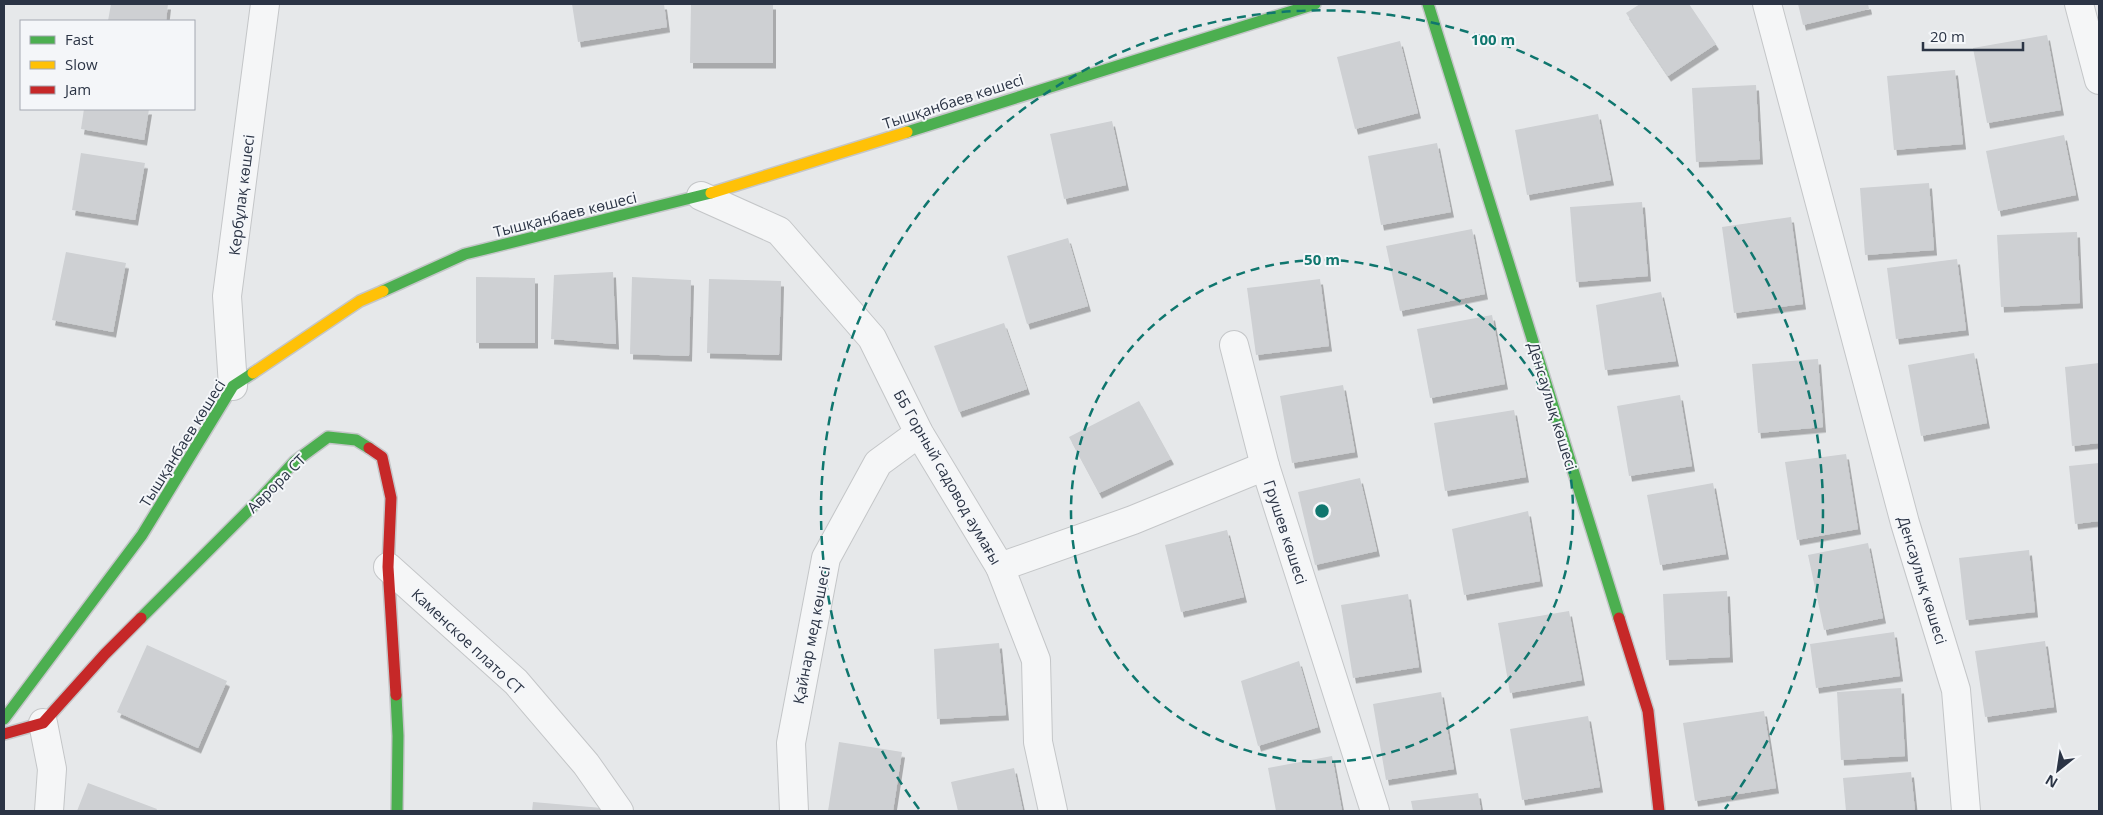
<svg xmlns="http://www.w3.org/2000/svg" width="2103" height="815" viewBox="0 0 2103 815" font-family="'Open Sans',sans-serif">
  <defs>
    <filter id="shadow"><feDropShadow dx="3" dy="5.5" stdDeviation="0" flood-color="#0004"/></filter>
  </defs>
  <rect width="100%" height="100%" fill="#e6e8ea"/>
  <g fill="#ced0d3" filter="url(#shadow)">
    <path d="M111,4H168L166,21H108Z"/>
    <path d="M572,4H664L667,27L578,42Z"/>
    <path d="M691,4H773V63H690Z"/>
    <path d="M1640,4H1689L1716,44L1668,76L1626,13Z"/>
    <path d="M1798,4H1868L1869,9L1803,25Z"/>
    <path d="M2047,35L2061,110L1987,123L1973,48Z"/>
    <path d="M1400,41L1418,113L1355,129L1337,57Z"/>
    <path d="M1955,70L1963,144L1894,150L1887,76Z"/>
    <path d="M1756,85L1760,159L1696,162L1692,88Z"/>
    <path d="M84,109H149L144,140L81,129Z"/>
    <path d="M1598,114L1611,180L1527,195L1515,130Z"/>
    <path d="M1112,121L1126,185L1064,199L1050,134Z"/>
    <path d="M2064,135L2076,195L1998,211L1986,151Z"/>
    <path d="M1437,143L1451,212L1381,225L1368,156Z"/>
    <path d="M81,153L145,163L135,220L72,210Z"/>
    <path d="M1929,183L1934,250L1865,255L1860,188Z"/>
    <path d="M1642,202L1648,276L1576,282L1570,207Z"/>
    <path d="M1791,217L1803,304L1734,313L1722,227Z"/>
    <path d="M1472,229L1485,294L1400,311L1386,246Z"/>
    <path d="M2077,232L2080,303L2001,307L1997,235Z"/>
    <path d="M1068,238L1088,306L1027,324L1007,256Z"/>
    <path d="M66,252L126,263L113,332L52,320Z"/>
    <path d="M1957,259L1966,330L1896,339L1887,268Z"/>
    <path d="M613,272L616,344L551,339L554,275Z"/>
    <path d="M476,277L535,278V343H476Z"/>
    <path d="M632,277L691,280L689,356L630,354Z"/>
    <path d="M709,279L781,281L779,355L707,353Z"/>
    <path d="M1320,279L1329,346L1256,355L1247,288Z"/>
    <path d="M1661,292L1676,361L1605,370L1596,305Z"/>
    <path d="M1492,315L1505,384L1430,398L1417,329Z"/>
    <path d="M1004,323L1027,389L959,412L934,346Z"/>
    <path d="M1974,353L1987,423L1921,436L1908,365Z"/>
    <path d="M1818,359L1823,427L1758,433L1752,364Z"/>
    <path d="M2099,363V443L2072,446L2065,367Z"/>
    <path d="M1343,385L1355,452L1292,463L1280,396Z"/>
    <path d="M1680,395L1692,466L1629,476L1617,406Z"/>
    <path d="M1139,401L1171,459L1099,493L1069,437Z"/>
    <path d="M1514,410L1526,477L1445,491L1434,423Z"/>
    <path d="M1846,454L1858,529L1797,540L1785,462Z"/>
    <path d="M2099,463V521L2075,524L2069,466Z"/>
    <path d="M1360,478L1377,551L1315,565L1298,492Z"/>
    <path d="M1713,483L1726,554L1660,565L1647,495Z"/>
    <path d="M1528,511L1540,581L1464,595L1452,529Z"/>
    <path d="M1227,530L1244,597L1181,612L1165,545Z"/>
    <path d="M1868,543L1883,618L1824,630L1808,555Z"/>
    <path d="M2029,550L2035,612L1966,620L1959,558Z"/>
    <path d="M1727,591L1730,657L1666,660L1663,594Z"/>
    <path d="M1408,594L1419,667L1353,678L1341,605Z"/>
    <path d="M1569,611L1582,680L1510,693L1498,623Z"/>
    <path d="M1894,632L1900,676L1816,688L1810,644Z"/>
    <path d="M2045,641L2054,707L1985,717L1975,651Z"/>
    <path d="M999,643L1006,715L937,719L934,649Z"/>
    <path d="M147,645L227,681L198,748L117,712Z"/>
    <path d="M1299,661L1318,727L1258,746L1241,681Z"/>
    <path d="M1901,688L1905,756L1841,760L1837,692Z"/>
    <path d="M1441,692L1454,769L1386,780L1373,704Z"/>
    <path d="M1764,711L1776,788L1695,801L1683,723Z"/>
    <path d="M1588,716L1600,787L1522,800L1510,729Z"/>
    <path d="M839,742L902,752L893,811H828Z"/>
    <path d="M1332,756L1342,811H1276L1268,768Z"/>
    <path d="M1014,768L1023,811H958L951,782Z"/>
    <path d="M1911,772L1915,811H1846L1843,778Z"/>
    <path d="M88,783L157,809L156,811H77Z"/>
    <path d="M1478,793L1481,811H1413L1411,801Z"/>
    <path d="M533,802L602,808L601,811H532Z"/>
  </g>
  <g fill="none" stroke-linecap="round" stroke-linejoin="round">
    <defs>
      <g id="street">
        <path d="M1767,4L1905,523L1956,690L1966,811"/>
        <path d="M2079,4L2099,80"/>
        <path d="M701,196L779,231L872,338L919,433L1000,567L1036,660L1038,742L1053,811"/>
        <path d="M1234,345L1265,466"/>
        <path d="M233,386L227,296L265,4"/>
        <path d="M388,567L516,682L586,764L619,811"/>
        <path d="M1000,567L1133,520L1265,466L1375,811"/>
        <path d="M43,723L52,769L49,811"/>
        <path d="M794,811L791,743L826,558L878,463L919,433"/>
      </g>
      <g id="fast">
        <path d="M1428,4L1619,618"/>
        <path d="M907,132L1315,4"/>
        <path d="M383,291L465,254L711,193"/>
        <path d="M141,618L257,502L294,462L328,437L356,440L369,448"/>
        <path d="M396,695L398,736L397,811"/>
        <path d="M4,719L142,535L233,386L253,373"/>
      </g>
      <g id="slow">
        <path d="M711,193L907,132"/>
        <path d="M253,373L360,301L383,291"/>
      </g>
      <g id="jam">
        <path d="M369,448L382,457L391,498L388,567L396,695"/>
        <path d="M1619,618L1648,711L1659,811"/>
        <path d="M4,734L43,723L105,654L141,618"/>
      </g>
    </defs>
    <use href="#street" stroke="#c4c6c8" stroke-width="30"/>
    <use href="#fast" stroke="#c4c6c8" stroke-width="14"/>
    <use href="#slow" stroke="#c4c6c8" stroke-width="14"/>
    <use href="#jam" stroke="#c4c6c8" stroke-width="14"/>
    <use href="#street" stroke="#f5f6f7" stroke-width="28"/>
    <use href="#fast" stroke="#4caf50" stroke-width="11"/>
    <use href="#slow" stroke="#ffc107" stroke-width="11"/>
    <use href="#jam" stroke="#c62828" stroke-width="11"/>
  </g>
  <g fill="none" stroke="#0f766e" stroke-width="2.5" stroke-dasharray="9 6">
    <circle cx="1322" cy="511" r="251"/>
    <path d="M919 809A501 501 0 1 1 1725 809"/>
  </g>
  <g text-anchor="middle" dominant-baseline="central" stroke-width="4" stroke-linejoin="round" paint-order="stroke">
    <g font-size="15" fill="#2b3445" stroke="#f4f6f9">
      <text transform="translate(953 101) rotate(-18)">Тышқанбаев көшесі</text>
      <text transform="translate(241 195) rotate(-83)">Кербұлақ көшесі</text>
      <text transform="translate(565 214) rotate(-14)">Тышқанбаев көшесі</text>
      <text transform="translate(1553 406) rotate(73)">Денсаулық көшесі</text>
      <text transform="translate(182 443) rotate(-58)">Тышқанбаев көшесі</text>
      <text transform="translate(948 477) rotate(60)">ББ Горный садовод аумағы</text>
      <text transform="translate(276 483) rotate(-45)">Аврора СТ</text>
      <text transform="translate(1286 532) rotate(72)">Грушев көшесі</text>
      <text transform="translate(1923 580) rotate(73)">Денсаулық көшесі</text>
      <text transform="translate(811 635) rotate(-79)">Қайнар мед көшесі</text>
      <text transform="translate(468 641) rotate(43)">Каменское плато СТ</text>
    </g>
  </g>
  <circle cx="1322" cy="511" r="8" fill="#0f766e" stroke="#f4f6f9" stroke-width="2.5"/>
  <g font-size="15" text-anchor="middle" font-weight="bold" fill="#0f766e" stroke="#f4f6f9" stroke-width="4" stroke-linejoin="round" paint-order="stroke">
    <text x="1493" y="45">100 m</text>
    <text x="1322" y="265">50 m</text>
  </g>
  <rect width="2103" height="815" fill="none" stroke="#2b3445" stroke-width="10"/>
  <rect x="20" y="20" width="175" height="90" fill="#f4f6f9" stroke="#a4a8b1"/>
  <rect x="30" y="36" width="25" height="8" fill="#4caf50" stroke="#a4a8b1"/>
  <text x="65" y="45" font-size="15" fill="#2b3445">Fast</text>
  <rect x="30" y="61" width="25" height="8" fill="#ffc107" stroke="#a4a8b1"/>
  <text x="65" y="70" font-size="15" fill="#2b3445">Slow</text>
  <rect x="30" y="86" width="25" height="8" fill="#c62828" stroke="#a4a8b1"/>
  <text x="65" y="95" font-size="15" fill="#2b3445">Jam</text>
  <g transform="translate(2058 770) rotate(210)" stroke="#f4f6f9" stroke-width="4" paint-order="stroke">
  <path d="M0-4L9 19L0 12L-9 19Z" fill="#2b3445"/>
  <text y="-8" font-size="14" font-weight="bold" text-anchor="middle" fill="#2b3445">N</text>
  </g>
  <path d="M1923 42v8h100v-8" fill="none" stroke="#2b3445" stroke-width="2.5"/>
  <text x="1930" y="42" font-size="15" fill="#2b3445" stroke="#f4f6f9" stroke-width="4" paint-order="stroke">20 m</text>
</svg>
